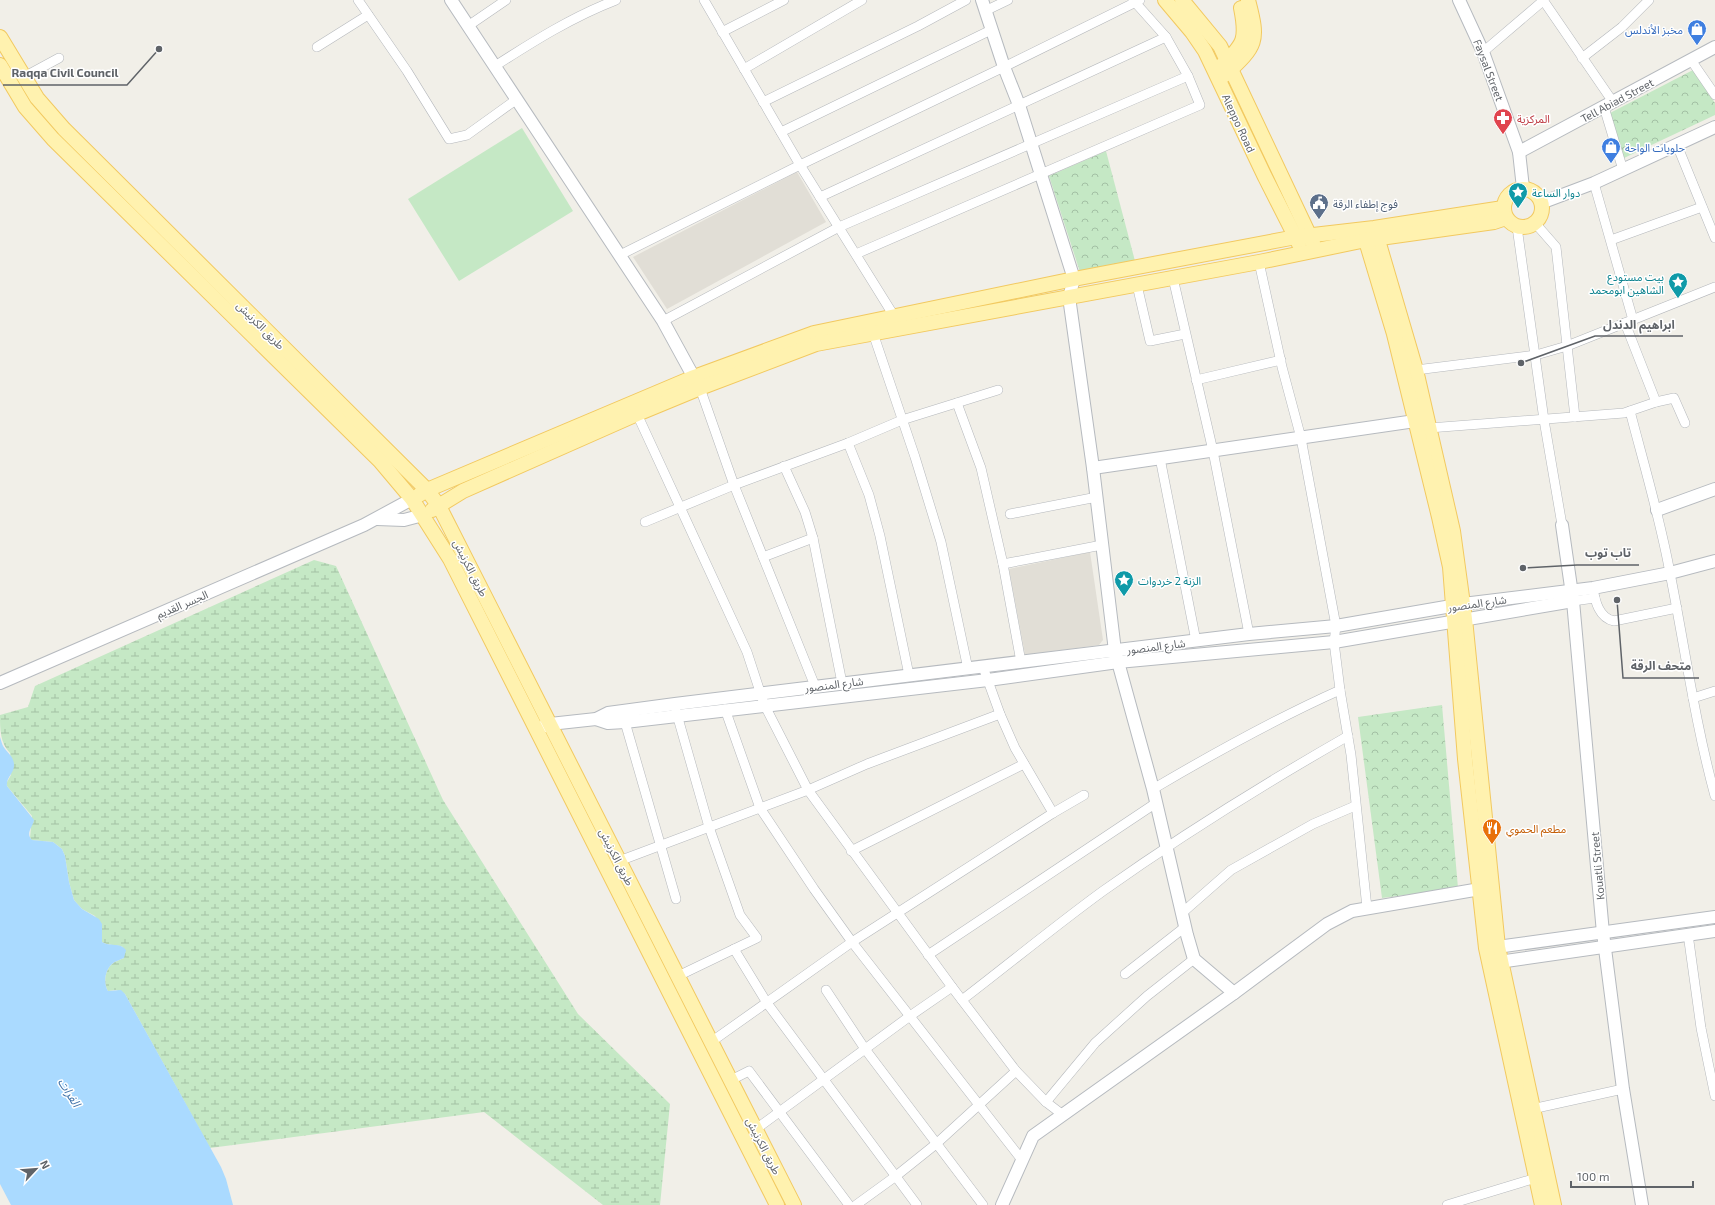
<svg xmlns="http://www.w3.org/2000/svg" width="1715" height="1205" viewBox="0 0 1715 1205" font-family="'Exo 2','Noto Sans Arabic',sans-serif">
  <defs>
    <pattern id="wetland-marsh" width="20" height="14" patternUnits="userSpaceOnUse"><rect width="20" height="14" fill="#c5e8c5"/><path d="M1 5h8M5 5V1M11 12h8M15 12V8" fill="none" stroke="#a3c0a4"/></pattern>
    <pattern id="park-crowns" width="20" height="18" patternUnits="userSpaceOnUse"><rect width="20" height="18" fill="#c5e8c5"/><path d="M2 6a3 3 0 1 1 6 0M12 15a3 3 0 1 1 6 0" fill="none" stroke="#a3c0a4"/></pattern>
  </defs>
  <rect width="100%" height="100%" fill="#f1efe8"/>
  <g fill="#e1ded6">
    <path d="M797,172L826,222L667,309L633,257Z"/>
    <path d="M1090,552L1103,640L1099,645L1025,655L1009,569Z"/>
  </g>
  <path fill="#c5e8c5" d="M522,128L573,211L459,281L408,199Z"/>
  <path fill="url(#wetland-marsh)" d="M314,560L336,566L443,800L578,1014L670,1104L660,1205H603L484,1112L210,1148L125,994L116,990L108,991C103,983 105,970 112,964C115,961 120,960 124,958L123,947C116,944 108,946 102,942V929L95,916L82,909L74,900L69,882L65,856L62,849L53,842L31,840L30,838L32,816L7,786V782L11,775L10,753C0,743 0,729 0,715L28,707L35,686Z"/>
  <g fill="url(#park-crowns)">
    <path d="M1693,70L1715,103V115L1624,158L1610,113Z"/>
    <path d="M1106,151L1135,261L1080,272L1049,176Z"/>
    <path d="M1442,705L1458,888L1382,898L1358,717Z"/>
  </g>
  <path fill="#aadaff" d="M0,737C1,740 2,744 3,746C7,753 14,756 14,765C14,774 6,777 7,786L34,820C33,827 25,833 32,840L53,842L62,849L65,856L69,882L74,900L82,909L99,919L102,924V942C110,947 120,942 126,950L124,958C120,960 115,961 112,964C105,970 103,983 108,991L121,990L125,994L221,1167L226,1179L233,1205H11L0,1184Z"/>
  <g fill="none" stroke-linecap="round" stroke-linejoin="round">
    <defs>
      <g id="street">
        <path d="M358,0L407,71L449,139L467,135L517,99"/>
        <path d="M704,0L800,165L894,316V320"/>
        <path d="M1543,0L1613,102"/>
        <path d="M985,11L1008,0"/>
        <path d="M468,26L506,0"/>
        <path d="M722,32L784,0"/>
        <path d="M317,47L368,15"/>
        <path d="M1483,52L1544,0"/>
        <path d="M1582,58L1622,27L1649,0"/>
        <path d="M1691,60L1715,95"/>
        <path d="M495,66C534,41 572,17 616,0"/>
        <path d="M744,69L862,0"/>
        <path d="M24,77L59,58"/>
        <path d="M763,102L918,26L966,0"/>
        <path d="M1604,107L1623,170"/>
        <path d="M781,132L991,30"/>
        <path d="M1677,145L1715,238"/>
        <path d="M1594,183L1633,320"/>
        <path d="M820,197L1166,37"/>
        <path d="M1535,223L1556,247L1575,417"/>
        <path d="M1517,227L1544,420L1562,525"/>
        <path d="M1611,240L1702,207"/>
        <path d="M856,254L1200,105L1188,76L1166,37L1133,0"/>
        <path d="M620,255L800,165L1004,67L1140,0"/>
        <path d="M1259,262L1282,367L1301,438L1336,626L1334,642L1340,690L1351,755L1367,908"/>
        <path d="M1173,278L1213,451L1249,634"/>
        <path d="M1137,285L1150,341L1185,334"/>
        <path d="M663,321L839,227L1188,76"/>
        <path d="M1625,323L1656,402L1674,398L1685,423"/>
        <path d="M873,333L915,457L941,542L968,669"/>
        <path d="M1416,370L1536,355L1567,346L1715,287"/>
        <path d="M1196,380L1281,360"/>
        <path d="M700,388L734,485L815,686"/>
        <path d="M957,403L981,468L1003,564L1021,662"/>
        <path d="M1630,411C1644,465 1660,518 1670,573C1685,648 1695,723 1715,796"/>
        <path d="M637,414L747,652L764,704L808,790L952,987L1016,1071L1046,1102L1063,1115"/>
        <path d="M1429,428L1624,413L1656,402"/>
        <path d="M848,443L869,495L880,536L909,675"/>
        <path d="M1160,458L1196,641"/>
        <path d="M784,466L805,512L813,538L842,683"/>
        <path d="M1010,514L1097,497"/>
        <path d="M645,522L734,485L848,443L902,420L998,390"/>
        <path d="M763,557L813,538"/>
        <path d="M1003,564L1102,545"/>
        <path d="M1593,588C1595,601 1599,618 1614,621L1677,608"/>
        <path d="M1573,601L1595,598"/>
        <path d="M983,667L1000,714L1015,748L1053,813"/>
        <path d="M1693,698L1715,691"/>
        <path d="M725,709L760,808L814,889L852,942L1022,1160"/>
        <path d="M676,711L709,827L740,915L757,938L678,976"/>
        <path d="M625,722L676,899"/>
        <path d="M1153,789C1214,753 1275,719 1340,690"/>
        <path d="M851,851L1024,764"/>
        <path d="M619,861L808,790L867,764L1000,714"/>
        <path d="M1182,913L1231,870L1313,824L1355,806"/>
        <path d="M1688,934L1701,1028L1715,1096"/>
        <path d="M734,949L767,1003L917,1205"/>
        <path d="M928,955L1156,803"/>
        <path d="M1125,974L1185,927"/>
        <path d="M826,990L865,1049L983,1205"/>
        <path d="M962,1000C1009,964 1055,926 1103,891C1182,835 1264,784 1348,736"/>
        <path d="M711,1042L852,942L1053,813L1084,795"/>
        <path d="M731,1080L749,1071L849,1205"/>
        <path d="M1046,1102L1095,1043L1147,996L1194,959"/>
        <path d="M1532,1109L1623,1089"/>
        <path d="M756,1129L910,1016L952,987"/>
        <path d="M856,1205L896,1176L936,1144L1016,1071"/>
        <path d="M1447,1205L1536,1178"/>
      </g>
      <g id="secondary">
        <path d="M451,0L663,321L698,385"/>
        <path d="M982,0L1004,67L1019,105L1074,279L1069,297L1093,468L1115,651L1153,789L1187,935L1194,959L1234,993"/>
        <path d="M1459,0L1483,52L1519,152L1523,188"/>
        <path d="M1519,152L1715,47"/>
        <path d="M1541,203L1594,183L1715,127"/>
        <path d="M1093,468L1415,421"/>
        <path d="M1657,510L1715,489"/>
        <path d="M377,519L404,520L423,515"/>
        <path d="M1562,525L1573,601L1603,933L1623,1089L1642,1205"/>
        <path d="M0,683L364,525L412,499"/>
        <path d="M596,719L608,723L625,722L988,680L1118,662L1334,642L1573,601"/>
        <path d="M542,727L550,724L596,719L608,713L675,704L1249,634L1336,626L1463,604L1593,588L1670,573L1715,561"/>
        <path d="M1490,948L1715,917"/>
        <path d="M1492,963L1715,931"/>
        <path d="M1002,1205L1033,1136L1234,993L1327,924L1352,911L1480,889"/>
      </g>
      <g id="primary">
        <path d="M1165,0L1192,32L1205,51L1265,177L1299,244"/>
        <path d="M1182,0L1220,46L1313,243"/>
        <path d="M0,37L37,98L64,129L427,490L439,506L794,1205"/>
        <path d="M0,65L25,107L53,139L380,461L412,499L450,559L777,1205"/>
        <path d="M1222,65C1245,44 1247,38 1241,8"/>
        <path d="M1225,75C1257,45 1259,42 1248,0"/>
        <circle cx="1523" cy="208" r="19"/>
        <path d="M1375,230L1416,370L1453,531L1465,619L1498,947L1554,1205"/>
        <path d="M1363,231L1394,334L1439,517L1450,567L1465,759L1486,948L1542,1205"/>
        <path d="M419,495L427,490L694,377L814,333L1074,279L1296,237L1374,228L1503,208"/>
        <path d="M432,510L463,491L637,414L700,388L816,344L1259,262L1366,240L1494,222L1506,218"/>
      </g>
    </defs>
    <use href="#street" stroke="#b5b8bc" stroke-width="10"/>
    <use href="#secondary" stroke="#b6babf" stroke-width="14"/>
    <use href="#primary" stroke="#f2c960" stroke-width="16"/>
    <use href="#street" stroke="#fff" stroke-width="9"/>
    <use href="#secondary" stroke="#fff" stroke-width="12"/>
    <use href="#primary" stroke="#fff2af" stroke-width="14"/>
  </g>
  <defs>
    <symbol id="shop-pin" viewBox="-11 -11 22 30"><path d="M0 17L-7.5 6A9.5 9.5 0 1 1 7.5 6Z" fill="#3f7fe0" stroke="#fff"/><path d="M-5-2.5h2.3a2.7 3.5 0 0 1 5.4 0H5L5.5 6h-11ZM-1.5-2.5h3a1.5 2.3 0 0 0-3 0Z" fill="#fff"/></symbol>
    <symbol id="pharmacy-pin" viewBox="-11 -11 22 30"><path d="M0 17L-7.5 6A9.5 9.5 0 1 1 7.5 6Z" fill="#e0444e" stroke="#fff"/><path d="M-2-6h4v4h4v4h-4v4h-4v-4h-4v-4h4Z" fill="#fff"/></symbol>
    <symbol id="sight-pin" viewBox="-11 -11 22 30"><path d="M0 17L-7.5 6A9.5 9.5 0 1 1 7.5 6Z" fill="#0f9aa8" stroke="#fff"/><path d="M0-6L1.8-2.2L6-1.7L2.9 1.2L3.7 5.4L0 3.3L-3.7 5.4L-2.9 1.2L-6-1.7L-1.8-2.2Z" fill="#fff"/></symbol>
    <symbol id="civic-pin" viewBox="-11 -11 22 30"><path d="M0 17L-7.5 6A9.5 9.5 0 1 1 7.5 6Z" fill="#5c6f8a" stroke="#fff"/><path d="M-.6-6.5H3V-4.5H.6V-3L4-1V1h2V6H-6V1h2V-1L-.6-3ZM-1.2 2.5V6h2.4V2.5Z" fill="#fff"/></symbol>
    <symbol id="restaurant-pin" viewBox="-11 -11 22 30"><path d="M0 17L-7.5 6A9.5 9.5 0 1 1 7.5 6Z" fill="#e8710a" stroke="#fff"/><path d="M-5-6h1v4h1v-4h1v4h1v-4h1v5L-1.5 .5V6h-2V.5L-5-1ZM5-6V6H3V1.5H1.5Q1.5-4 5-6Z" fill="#fff"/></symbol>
  </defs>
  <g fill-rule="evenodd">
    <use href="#shop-pin" x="1686" y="18" width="22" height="30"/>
    <use href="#pharmacy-pin" x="1492" y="107" width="22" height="30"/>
    <use href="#shop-pin" x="1600" y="136" width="22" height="30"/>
    <use href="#sight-pin" x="1507" y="181" width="22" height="30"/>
    <use href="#civic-pin" x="1308" y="192" width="22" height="30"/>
    <use href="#sight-pin" x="1667" y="271" width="22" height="30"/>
    <use href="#sight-pin" x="1113" y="569" width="22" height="30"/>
    <use href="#restaurant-pin" x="1481" y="817" width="22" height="30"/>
  </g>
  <g text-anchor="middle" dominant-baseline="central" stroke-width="3" stroke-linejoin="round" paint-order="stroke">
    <g font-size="11" fill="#366cbe" stroke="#fff" text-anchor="end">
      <text x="1683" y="29">مخبز الأندلس</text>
      <text x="1625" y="147" text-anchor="start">حلويات الواحة</text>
    </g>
    <g font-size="11" fill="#5f6368" stroke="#fff">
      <text transform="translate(1489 70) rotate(69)">Faysal Street</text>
      <text transform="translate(1617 100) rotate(-28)">Tell Abiad Street</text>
      <text transform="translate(1239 123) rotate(65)">Aleppo Road</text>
      <text transform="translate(261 325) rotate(45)">طريق الكرنيش</text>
      <text transform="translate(471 568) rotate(63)">طريق الكرنيش</text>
      <text transform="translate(1477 603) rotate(-8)">شارع المنصور</text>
      <text transform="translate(182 604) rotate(-23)">الجسر القديم</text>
      <text transform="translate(1156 646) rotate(-7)">شارع المنصور</text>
      <text transform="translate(834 684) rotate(-7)">شارع المنصور</text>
      <text transform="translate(617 857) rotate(63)">طريق الكرنيش</text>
      <text transform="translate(1597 866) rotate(-95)">Kouatli Street</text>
      <text transform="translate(764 1146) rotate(63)">طريق الكرنيش</text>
    </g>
    <g font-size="11" fill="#be3a42" stroke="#fff" text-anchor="start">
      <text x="1517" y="118">المركزية</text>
    </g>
    <g font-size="11" fill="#0d838f" stroke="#fff" text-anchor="start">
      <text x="1532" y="192">دوار الساعة</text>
      <text x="1664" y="276" text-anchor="end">بيت مستودع<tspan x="1664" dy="13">الشاهين ابومحمد</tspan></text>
      <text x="1138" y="580">الزنة 2 خردوات</text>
    </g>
    <g font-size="11" fill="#4e5e75" stroke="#fff" text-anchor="start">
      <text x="1333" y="203">فوج إطفاء الرقة</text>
    </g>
    <g font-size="11" fill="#c56008" stroke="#fff" text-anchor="start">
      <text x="1506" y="828">مطعم الحموي</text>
    </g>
    <g font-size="12" font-style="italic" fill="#4174aa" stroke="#fff">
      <text transform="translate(70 1092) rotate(58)">الفرات</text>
    </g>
  </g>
  <path fill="none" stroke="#5f6368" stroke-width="1.5" d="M159 49L127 85H3M1521 363L1595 336H1683M1523 568L1577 565H1639M1617 600L1623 678H1699"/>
  <g fill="#5f6368" stroke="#fff" stroke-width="1.5">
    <circle cx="159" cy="49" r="4"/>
    <circle cx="1521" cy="363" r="4"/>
    <circle cx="1523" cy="568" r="4"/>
    <circle cx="1617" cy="600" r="4"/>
  </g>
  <g font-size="12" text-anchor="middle" font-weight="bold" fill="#5f6368" stroke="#fff" stroke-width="3" stroke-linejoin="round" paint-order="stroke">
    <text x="65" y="77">Raqqa Civil Council</text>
    <text x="1639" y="329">ابراهيم الدندل</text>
    <text x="1608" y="557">تاب توب</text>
    <text x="1661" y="670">متحف الرقة</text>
  </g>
  <g transform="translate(36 1169) rotate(64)" stroke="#ffffff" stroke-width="3" paint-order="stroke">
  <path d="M0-3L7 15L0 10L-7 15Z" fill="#5f6368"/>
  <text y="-6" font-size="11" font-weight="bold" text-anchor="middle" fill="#5f6368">N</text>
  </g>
  <path d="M1571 1181v6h122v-6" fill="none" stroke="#5f6368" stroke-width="2"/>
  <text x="1577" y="1181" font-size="12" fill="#5f6368" stroke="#ffffff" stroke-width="3" paint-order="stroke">100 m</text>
</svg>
